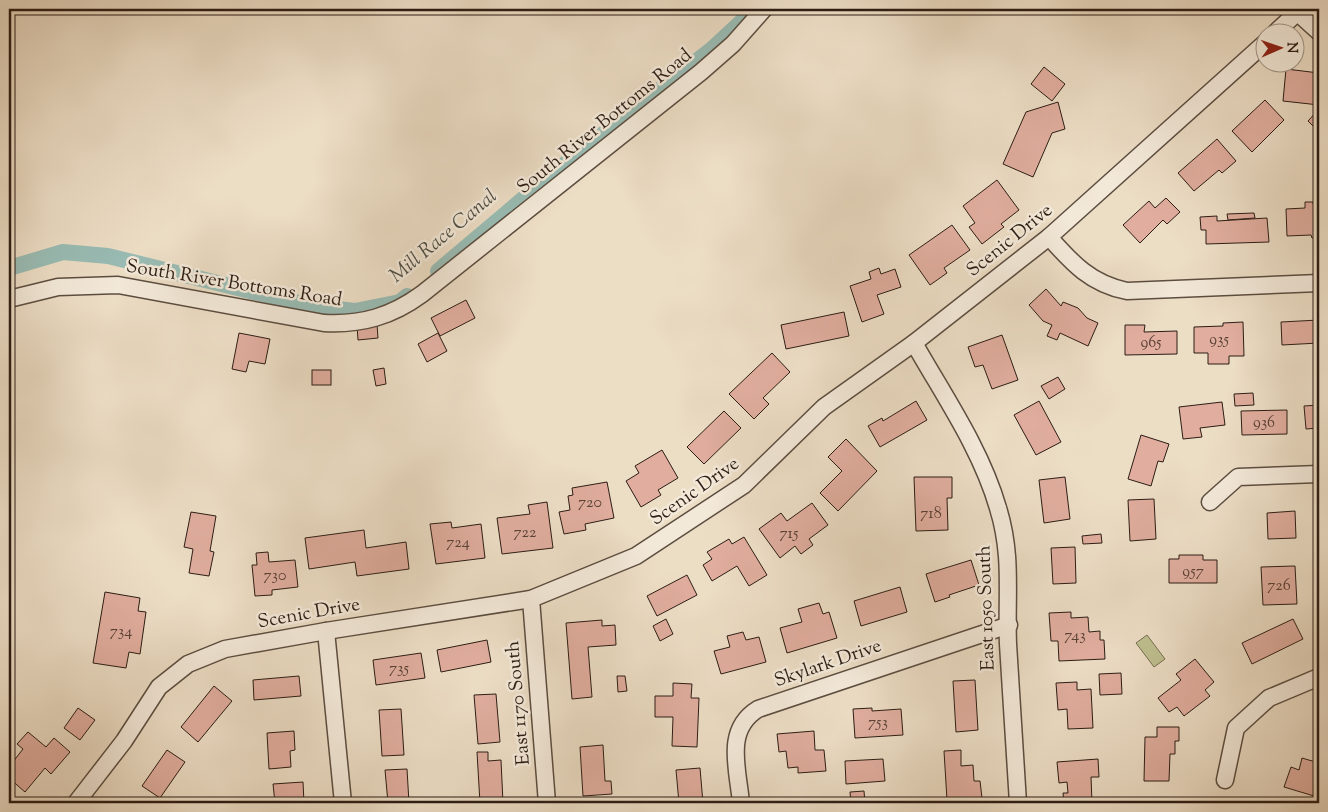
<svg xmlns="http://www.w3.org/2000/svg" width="1328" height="812" viewBox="0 0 1328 812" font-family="'Sorts Mill Goudy',serif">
  <rect width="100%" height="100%" fill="#ecddc5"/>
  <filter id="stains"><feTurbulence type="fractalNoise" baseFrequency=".004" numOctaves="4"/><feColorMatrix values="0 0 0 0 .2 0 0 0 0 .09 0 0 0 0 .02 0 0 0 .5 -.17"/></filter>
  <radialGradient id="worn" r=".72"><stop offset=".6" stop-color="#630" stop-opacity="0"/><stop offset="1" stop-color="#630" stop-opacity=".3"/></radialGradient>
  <path fill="#bfbf90" stroke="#766e52" d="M1147,635L1165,659L1154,667L1136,643Z"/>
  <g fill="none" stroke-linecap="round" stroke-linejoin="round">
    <g stroke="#99bcb4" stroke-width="16">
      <path d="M9,268L63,252L108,256L311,306L355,311L400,302L407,296"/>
      <path d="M438,271L561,167L712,49L755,9"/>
    </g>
  </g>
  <g fill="#e0ad9e" stroke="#2c1d14">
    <path d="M1044,67L1065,84L1052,101L1031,84Z"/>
    <path d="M1286,69L1319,73V105L1283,101Z"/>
    <path d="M1265,100L1284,120L1252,152L1232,131Z"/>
    <path d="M1058,102L1065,129L1052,133L1033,177L1003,164L1026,112Z"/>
    <path d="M1319,109V132L1308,121Z"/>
    <path d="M1217,139L1236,161L1222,173L1219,170L1194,191L1178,173Z"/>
    <path d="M997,180L1019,210L1001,224L1004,227L982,244L969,227L975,223L963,206Z"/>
    <path d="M1166,198L1180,212L1167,224L1163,220L1140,243L1123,225L1149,201L1155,208Z"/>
    <path d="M1305,202H1313L1314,209L1319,208V238H1312L1311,235L1287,236L1286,209L1305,208Z"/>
    <path d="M1254,213L1255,218L1228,220L1227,214Z"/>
    <path d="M1217,216V221L1267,218L1269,242L1206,244V230H1201L1200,217Z"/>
    <path d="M952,225L970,250L944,268L947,273L930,285L909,255Z"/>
    <path d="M879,268L881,274L895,269L901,287L877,295L884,314L862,322L850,286L871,279L869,272Z"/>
    <path d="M1046,289L1061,306L1063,302L1078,308L1087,318L1098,323L1088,346L1060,333L1057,340L1047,336L1052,325L1043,321L1029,305Z"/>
    <path d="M466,300L475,318L440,336L431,318Z"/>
    <path d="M844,312L849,336L786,349L781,325Z"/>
    <path d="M1319,320V343L1282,345L1281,322Z"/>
    <path d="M1243,322L1244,356H1229V364H1208V353H1194V327L1223,326V323Z"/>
    <path d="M377,324L378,338L358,340L357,325Z"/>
    <path d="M1125,325H1145L1144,332L1177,331V354L1125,355Z"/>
    <path d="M239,333L270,339L265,364L249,361L246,372L232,369Z"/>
    <path d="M438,333L447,351L427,362L418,344Z"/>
    <path d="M1002,335L1018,380L992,389L983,365L975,367L968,347Z"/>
    <path d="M772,353L790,372L763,398L769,404L754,419L729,394Z"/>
    <path d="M384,368L386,384L376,386L373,370Z"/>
    <rect x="312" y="370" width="19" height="15"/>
    <path d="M1058,377L1065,389L1049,399L1041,386Z"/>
    <path d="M1253,393L1254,405L1235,406L1234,394Z"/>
    <path d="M916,401L927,420L880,447L868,426L882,418L883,421Z"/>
    <path d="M1039,401L1061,442L1036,455L1014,415Z"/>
    <path d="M1222,402L1225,425L1200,428L1202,437L1183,439L1179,407Z"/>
    <path d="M1319,405V428L1306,429L1304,406Z"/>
    <path d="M1287,410V434L1242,435L1241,411Z"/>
    <path d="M724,411L741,428L704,464L687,447Z"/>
    <path d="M1141,435L1169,444L1163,462L1158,461L1151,486L1128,479Z"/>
    <path d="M846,439L877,471L838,511L820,493L842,471L828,457Z"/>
    <path d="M662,450L678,478L658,490L661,495L641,507L626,481L639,473L635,466Z"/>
    <path d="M914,477H952V498H947L948,530L916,531Z"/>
    <path d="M1065,477L1070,519L1044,523L1039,480Z"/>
    <path d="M607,482L614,518L585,524L586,530L564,534L559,512L570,510L568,496L573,495L572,488Z"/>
    <path d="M1154,499L1156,539L1130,541L1128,500Z"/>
    <path d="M547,502L553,548L502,554L497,518L530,514L528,505Z"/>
    <path d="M812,503L828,525L809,539L813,545L801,554L795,546L780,558L759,529L781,513L787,521Z"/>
    <path d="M1295,511L1296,538L1268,539L1267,513Z"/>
    <path d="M191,512L216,516L210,551L214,552L209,576L189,573L193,549L184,547Z"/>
    <path d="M451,522L452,528L481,524L485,558L436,564L430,524Z"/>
    <path d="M364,530L366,548L406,542L409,569L357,576L355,562L309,569L305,538Z"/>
    <path d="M1101,534L1102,543L1083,544L1082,536Z"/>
    <path d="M744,537L767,575L749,586L737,566L712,581L703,565L712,559L707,552L729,539L732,544Z"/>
    <path d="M1075,547L1076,583L1053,584L1051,548Z"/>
    <path d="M268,552L269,562L295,560L298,587L272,590V595L255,596L252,565H257L256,553Z"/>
    <path d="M1179,555H1203V560H1217V583H1169V559H1179Z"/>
    <path d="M971,560L979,585L949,595L950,597L935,602L926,574Z"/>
    <path d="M1295,566L1297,604L1263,605L1261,567Z"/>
    <path d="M687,575L697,595L657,616L647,596Z"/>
    <path d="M900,587L907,612L861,626L854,601Z"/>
    <path d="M105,592L140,598L138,611L146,612L140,654L129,652L126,668L93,663Z"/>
    <path d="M819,603L823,614L829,612L837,638L787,653L780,628L802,622L798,609Z"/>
    <path d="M1071,612V618L1088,617L1089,632L1100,631V640H1104L1105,659L1059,661L1058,641H1051L1049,613Z"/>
    <path d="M666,619L673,634L660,641L653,626Z"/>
    <path d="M1293,619L1303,639L1252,664L1242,643Z"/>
    <path d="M602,620V626L615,625L616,645L588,647L592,697L572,699L566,623Z"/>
    <path d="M743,632L746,640L759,637L766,662L721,674L714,651L730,647L727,636Z"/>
    <path d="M487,640L491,662L441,672L437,650Z"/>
    <path d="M421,653L425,678L376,685L373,660Z"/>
    <path d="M1195,659L1214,682L1205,690L1210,696L1184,716L1177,707L1169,712L1158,698L1181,680L1176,674Z"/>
    <path d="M1121,673L1122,694L1100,695L1099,674Z"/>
    <path d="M299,676L301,696L254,700L253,680Z"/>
    <path d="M617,676H625L627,691L618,692Z"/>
    <path d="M975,680L978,730L956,732L953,681Z"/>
    <path d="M1077,682V690L1091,689L1093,728L1068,729L1067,709L1058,710L1056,683Z"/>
    <path d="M673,683L692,684L691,698H699L697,747L672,746L673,717H655V696H673Z"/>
    <path d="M214,686L232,701L198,742L181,727Z"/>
    <path d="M496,694L500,742L478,744L474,695Z"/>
    <path d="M78,708L95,720L80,740L64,728Z"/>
    <path d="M872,708V711L901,709L903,735L855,738L853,709Z"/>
    <path d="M401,709L404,755L382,756L379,710Z"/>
    <path d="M1157,727H1179V741H1175V754H1170L1169,781H1144L1145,737H1157Z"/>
    <path d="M294,731L295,750L290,751L291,767L269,769L267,733Z"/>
    <path d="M814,731L815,750H824L826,771L798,773V767L788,768L786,751L779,752L777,734Z"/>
    <path d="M28,732L46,747L54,738L70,752L51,774L45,768L25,792L9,778V767L23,749L17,744Z"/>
    <path d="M603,745L605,781H611L612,794L583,796L580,747Z"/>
    <path d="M167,750L185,762L160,798L142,786Z"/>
    <path d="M961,750V766L973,765L974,781H980L982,798L947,800L944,751Z"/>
    <path d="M477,752H488V761L501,760L503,803H480Z"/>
    <path d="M1302,758L1319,763V779L1314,796L1284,787L1291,767L1299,770Z"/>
    <path d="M883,759L885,781L846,784L845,761Z"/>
    <path d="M1098,759L1099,777H1091L1092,803H1064L1063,793H1068L1067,782L1059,783L1057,762Z"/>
    <path d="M700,768L703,803H679L676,770Z"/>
    <path d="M407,769L409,803H388L385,770Z"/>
    <path d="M303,782L304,803H275L273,784Z"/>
    <path d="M864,791L865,803H851L850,792Z"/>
  </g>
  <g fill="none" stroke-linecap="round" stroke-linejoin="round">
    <defs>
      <g id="minor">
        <path d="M1298,13L1319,32"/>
        <path d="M1276,32L1301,9"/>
        <path d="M1049,237C1072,263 1091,284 1127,291L1319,283"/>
        <path d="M9,299L58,287L118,285L324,323C362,325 392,316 422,294L701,72L733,44L764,9"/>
        <path d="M914,343C944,396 981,449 998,508C1013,556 1006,596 1008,644C1011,697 1015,750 1018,803"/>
        <path d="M1210,502L1238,477L1319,474"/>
        <path d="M531,599L547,803"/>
        <path d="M326,631L343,803"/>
        <path d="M1225,780L1236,728L1269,698L1319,677"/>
        <path d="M76,803L124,741L159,687L188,664L225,649L326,631L531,599L636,556L744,485L824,407L914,343L1049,237L1266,42"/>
        <path d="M741,803C738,769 724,730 758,709L1009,625"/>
      </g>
    </defs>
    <use href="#minor" stroke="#5c4d40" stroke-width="19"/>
    <use href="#minor" stroke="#f3e9d9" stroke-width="16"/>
  </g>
  <g text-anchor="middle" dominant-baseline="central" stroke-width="5" stroke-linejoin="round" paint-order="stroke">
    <g font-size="16" fill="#594136">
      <text x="1219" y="340">935</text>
      <text x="1151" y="343">965</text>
      <text x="1264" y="423">936</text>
      <text x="590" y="503">720</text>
      <text x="931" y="514">718</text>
      <text x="525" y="533">722</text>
      <text x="789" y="534">715</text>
      <text x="458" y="543">724</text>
      <text x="1193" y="572">957</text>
      <text x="275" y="576">730</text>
      <text x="1279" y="586">726</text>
      <text x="121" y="632">734</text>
      <text x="1075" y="636">743</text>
      <text x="399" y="669">735</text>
      <text x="878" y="723">753</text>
    </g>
    <g font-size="19" fill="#2c1d14" stroke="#f3e9d9">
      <text transform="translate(605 122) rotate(-39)">South River Bottoms Road</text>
      <text transform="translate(1010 241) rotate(-39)">Scenic Drive</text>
      <text transform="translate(234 284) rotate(9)">South River Bottoms Road</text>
      <text transform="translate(695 492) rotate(-35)">Scenic Drive</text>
      <text transform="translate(987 608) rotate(-92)">East 1050 South</text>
      <text transform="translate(309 614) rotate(-10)">Scenic Drive</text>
      <text transform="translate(828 664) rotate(-19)">Skylark Drive</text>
      <text transform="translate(519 703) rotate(-95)">East 1170 South</text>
    </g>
    <g font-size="20" font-style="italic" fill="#4d4d44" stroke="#f3e9d9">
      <text transform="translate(444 237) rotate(-40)">Mill Race Canal</text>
    </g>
  </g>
  <rect width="1328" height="812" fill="none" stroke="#ecddc5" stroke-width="30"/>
  <rect x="10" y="10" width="1308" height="792" fill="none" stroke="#2c1d14" stroke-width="2.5"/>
  <rect x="15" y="15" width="1298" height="782" fill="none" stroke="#2c1d14"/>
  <g transform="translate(1280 48) rotate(88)"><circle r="24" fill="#f3e9d9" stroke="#a3978a"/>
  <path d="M0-4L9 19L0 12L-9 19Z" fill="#8f2418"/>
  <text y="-8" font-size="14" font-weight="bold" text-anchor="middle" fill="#2c1d14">N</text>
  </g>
  <rect width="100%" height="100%" filter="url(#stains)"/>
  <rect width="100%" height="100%" fill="url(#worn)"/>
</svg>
